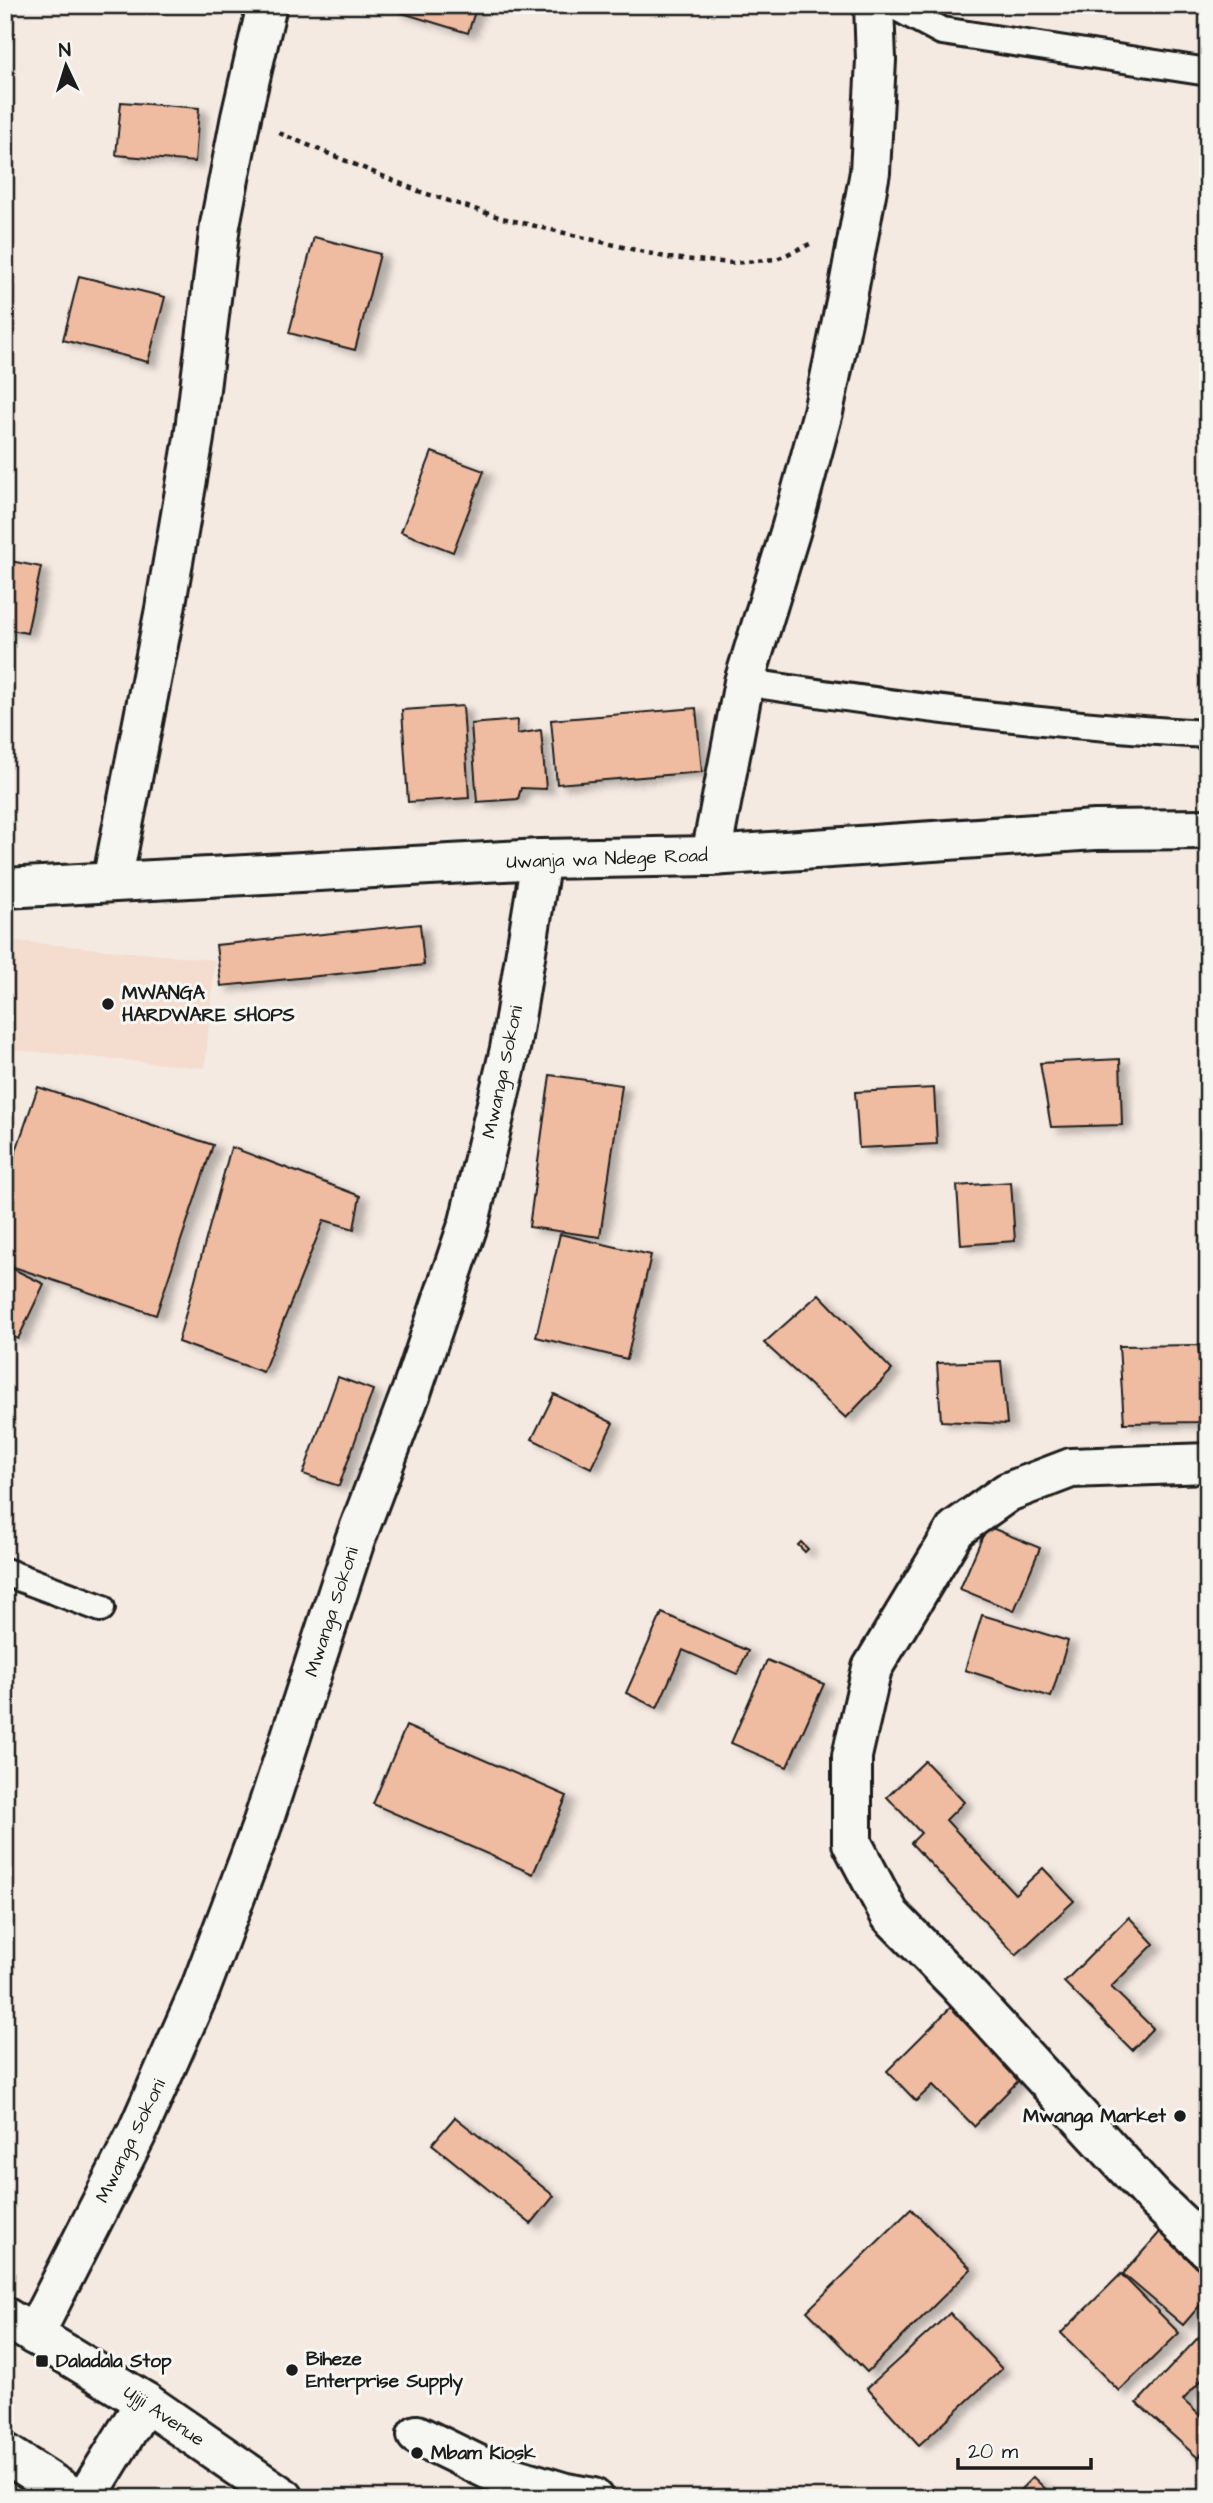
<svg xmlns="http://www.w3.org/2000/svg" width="1213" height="2503" viewBox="0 0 1213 2503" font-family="'Architects Daughter',sans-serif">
  <defs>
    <filter id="shadow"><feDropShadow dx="8" dy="4.5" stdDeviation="3.5" flood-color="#0004"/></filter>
  </defs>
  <rect width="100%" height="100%" fill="#f5eae2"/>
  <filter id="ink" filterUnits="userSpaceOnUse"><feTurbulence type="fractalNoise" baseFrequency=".0143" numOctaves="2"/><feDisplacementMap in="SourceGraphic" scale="14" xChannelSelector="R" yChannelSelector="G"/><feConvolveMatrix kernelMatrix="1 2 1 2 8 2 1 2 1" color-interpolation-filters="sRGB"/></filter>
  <g filter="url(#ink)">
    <path fill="#f4dcce" d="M5,940L215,960L205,1068L5,1049Z"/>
    <g fill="#f0bca1" stroke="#1c1c1c" stroke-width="2" filter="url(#shadow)">
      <path d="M397,5H477L468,33L396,11Z"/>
      <path d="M121,102L199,108L195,162L116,155Z"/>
      <path d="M314,237L380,254L355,350L289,333Z"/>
      <path d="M79,276L165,297L148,362L63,340Z"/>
      <path d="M432,452L484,471L453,552L401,532Z"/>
      <path d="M5,560L41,567L27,633L5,629Z"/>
      <path d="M463,706L469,798L408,802L402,710Z"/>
      <path d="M696,708L702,772L557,784L551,720Z"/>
      <path d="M518,720L517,734L541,730L546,789L521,788L518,799L477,802L471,724Z"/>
      <path d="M420,924L424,965L221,986L216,945Z"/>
      <path d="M1120,1059L1122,1125L1051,1127L1040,1063Z"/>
      <path d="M550,1075L622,1085L600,1237L529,1227Z"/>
      <path d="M38,1087L213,1145L156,1315L5,1264V1183Z"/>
      <path d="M934,1088L937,1144L859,1148L855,1092Z"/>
      <path d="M231,1147L360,1196L354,1229L324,1220L263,1372L178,1342Z"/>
      <path d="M1011,1182L1015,1241L961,1245L957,1186Z"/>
      <path d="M560,1234L651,1255L627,1359L536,1337Z"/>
      <path d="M5,1265L44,1284L18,1339L5,1333Z"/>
      <path d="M819,1294L892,1370L846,1418L764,1343Z"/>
      <path d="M1198,1345L1205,1422L1124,1423L1119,1346Z"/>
      <path d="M1001,1361L1007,1424L941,1421L937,1363Z"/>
      <path d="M338,1377L373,1390L339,1486L303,1474Z"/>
      <path d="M554,1394L613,1423L591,1468L532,1439Z"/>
      <path d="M987,1526L1040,1548L1014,1611L960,1589Z"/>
      <path d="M801,1542L808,1549L805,1552L798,1545Z"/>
      <path d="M662,1613L748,1651L737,1674L683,1650L657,1708L626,1693Z"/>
      <path d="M982,1615L1068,1641L1051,1697L965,1670Z"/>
      <path d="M767,1660L824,1684L787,1767L731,1743Z"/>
      <path d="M406,1726L567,1796L533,1874L373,1804Z"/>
      <path d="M925,1761L964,1802L946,1820L1015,1894L1043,1868L1074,1901L1016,1955L911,1843L921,1833L887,1797Z"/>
      <path d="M1129,1917L1154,1944L1111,1987L1153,2028L1132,2050L1064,1982Z"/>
      <path d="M953,2005L1023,2076L974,2126L933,2085L916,2101L887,2071Z"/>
      <path d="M455,2117L554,2196L531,2224L432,2144Z"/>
      <path d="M911,2209L971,2269L867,2372L807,2311Z"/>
      <path d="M1160,2232L1208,2278V2296L1183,2325L1123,2274Z"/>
      <path d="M1121,2274L1179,2333L1119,2391L1061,2333Z"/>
      <path d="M950,2313L1002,2369L919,2445L867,2388Z"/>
      <path d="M1208,2327V2373L1183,2400L1208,2423V2447L1198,2458L1137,2403Z"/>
      <path d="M1033,2477L1055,2498H1012Z"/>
    </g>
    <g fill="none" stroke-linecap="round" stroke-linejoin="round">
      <defs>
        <g id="lane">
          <path d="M893,5L942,31L1208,72"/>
          <path d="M744,682C898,706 1052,726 1208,734"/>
          <path d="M5,1572L101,1608"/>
        </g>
        <g id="street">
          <path d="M711,856L744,682L792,526L823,412L847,297L870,172L876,60L874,5"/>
          <path d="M112,882L165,609L194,438L220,225L241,117L267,5"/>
          <path d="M1208,1463L1071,1468L1008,1492L956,1529L872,1668L852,1756V1843L890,1915L956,1982L1155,2199L1208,2249"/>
          <path d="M34,2335L136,2135L200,1990L261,1828L355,1540L412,1390L469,1222L510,1049L541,859"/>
          <path d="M417,2435L489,2470L566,2493L593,2498"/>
          <path d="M5,2453L75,2498"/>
          <path d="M86,2498L145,2402"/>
        </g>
        <g id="secondary">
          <path d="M5,888L541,859L711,856L1095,830L1208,829"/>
          <path d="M5,2317L145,2402L284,2498"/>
        </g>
      </defs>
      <use href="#lane" stroke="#1c1c1c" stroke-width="32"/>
      <use href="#street" stroke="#1c1c1c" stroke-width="44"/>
      <use href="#secondary" stroke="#1c1c1c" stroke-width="44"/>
      <path stroke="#1c1c1c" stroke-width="4.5" stroke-dasharray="5 5" stroke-linecap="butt" d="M279,133L421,192L502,218L669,258L733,263L777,259L812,243"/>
      <use href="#lane" stroke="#f6f6f2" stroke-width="26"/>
      <use href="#street" stroke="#f6f6f2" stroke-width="38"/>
      <use href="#secondary" stroke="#f6f6f2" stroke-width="38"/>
    </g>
  </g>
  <g fill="#1c1c1c" stroke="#f6f6f2" stroke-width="2.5">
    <circle cx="108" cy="1004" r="7"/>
    <circle cx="1180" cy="2116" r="7"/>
    <rect x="35" y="2354" width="14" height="14" rx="3.5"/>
    <circle cx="292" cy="2370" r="7"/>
    <circle cx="417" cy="2453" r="7"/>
  </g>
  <g text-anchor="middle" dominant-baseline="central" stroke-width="6" stroke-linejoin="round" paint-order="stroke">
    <g font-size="19" fill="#1c1c1c" stroke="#f6f6f2">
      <text transform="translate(607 859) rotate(-2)">Uwanja wa Ndege Road</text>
      <text transform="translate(503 1072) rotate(-78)">Mwanga Sokoni</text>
      <text transform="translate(332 1612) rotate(-72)">Mwanga Sokoni</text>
      <text transform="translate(131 2141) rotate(-64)">Mwanga Sokoni</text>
      <text transform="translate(164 2416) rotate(34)">Ujiji Avenue</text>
    </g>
    <g font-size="19" font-weight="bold" fill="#1c1c1c" stroke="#f6f6f2" text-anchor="start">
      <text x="122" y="993">MWANGA<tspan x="122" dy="22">HARDWARE SHOPS</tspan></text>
      <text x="1166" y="2116" text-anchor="end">Mwanga Market</text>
      <text x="306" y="2359">Biheze<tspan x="306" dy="22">Enterprise Supply</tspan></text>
      <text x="56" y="2361">Daladala Stop</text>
      <text x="431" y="2453">Mbam Kiosk</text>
    </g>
  </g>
  <rect width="1213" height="2503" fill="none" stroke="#f6f6f2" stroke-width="28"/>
  <rect x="14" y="14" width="1185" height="2475" fill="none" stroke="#1c1c1c" stroke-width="2.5" filter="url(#ink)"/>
  <g transform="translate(66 66) rotate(356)" stroke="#f6f6f2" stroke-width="5" paint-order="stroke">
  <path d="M0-5L12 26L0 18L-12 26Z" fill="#1c1c1c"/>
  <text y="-10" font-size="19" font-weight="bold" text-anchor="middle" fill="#1c1c1c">N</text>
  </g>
  <path d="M958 2458v10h133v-10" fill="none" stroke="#1c1c1c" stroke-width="3.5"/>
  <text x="968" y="2458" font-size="21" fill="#1c1c1c" stroke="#f6f6f2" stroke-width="5" paint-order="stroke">20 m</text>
</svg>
